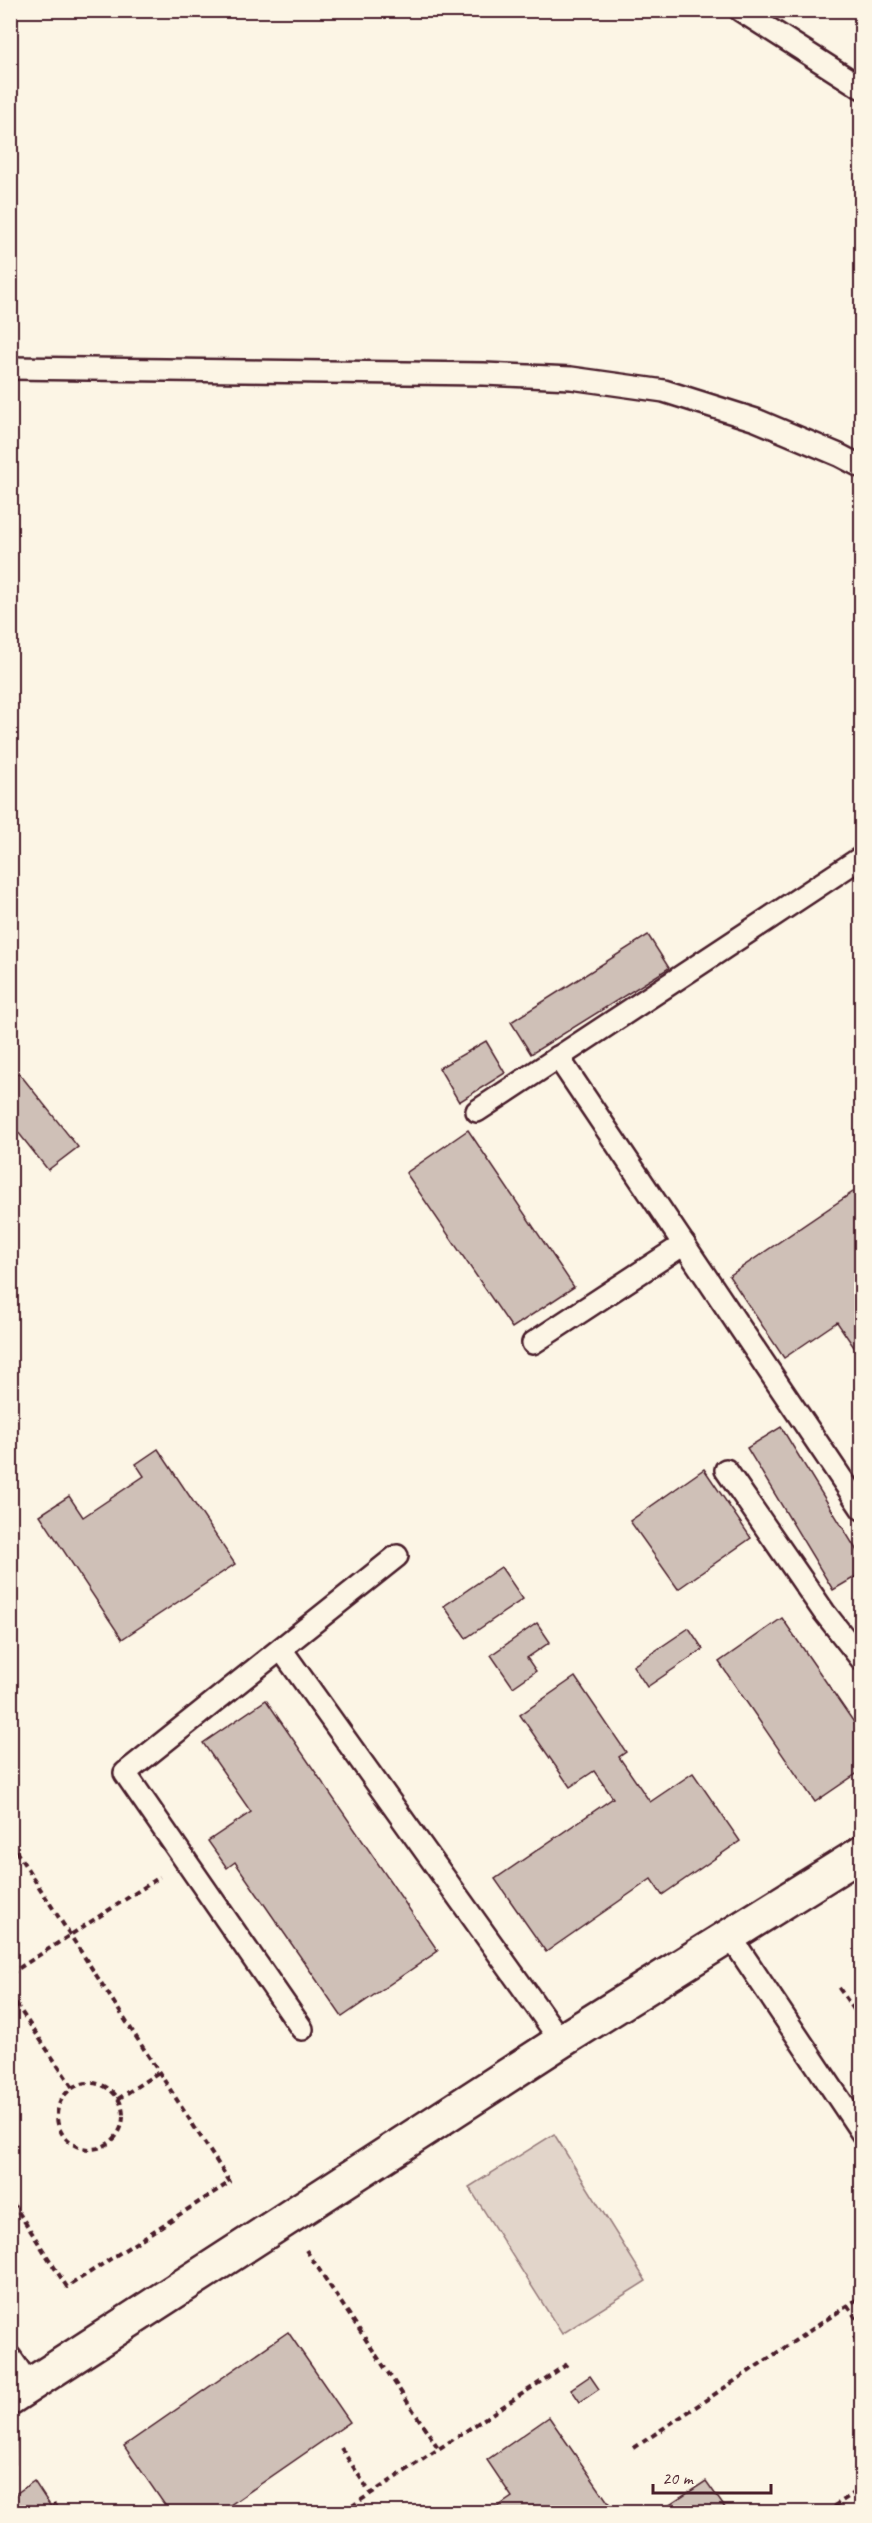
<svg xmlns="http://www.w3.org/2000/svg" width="872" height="2523" viewBox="0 0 872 2523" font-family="Caveat,sans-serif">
  <rect width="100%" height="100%" fill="#fcf5e5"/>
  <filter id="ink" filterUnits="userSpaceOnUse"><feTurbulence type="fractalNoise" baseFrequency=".0167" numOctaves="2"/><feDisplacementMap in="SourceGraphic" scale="12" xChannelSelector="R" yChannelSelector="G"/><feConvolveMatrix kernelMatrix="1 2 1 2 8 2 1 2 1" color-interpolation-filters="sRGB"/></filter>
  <g filter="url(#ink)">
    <g fill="#e2d5ca" stroke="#967a7a" stroke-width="1.5">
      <path d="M554,2134L646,2281L562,2334L469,2187Z"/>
      <path d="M16,2429L15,2464L11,2467V2433Z"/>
    </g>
    <g fill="#cfc0b7" stroke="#4a1f2b" stroke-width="1.5">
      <path d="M648,935L669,968L531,1054L511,1022Z"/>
      <path d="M486,1041L505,1073L459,1102L439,1068Z"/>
      <path d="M19,1073L78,1147L48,1170L10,1122V1079Z"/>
      <path d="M468,1130L574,1287L512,1328L406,1173Z"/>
      <path d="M862,1186V1359L837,1322L784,1358L729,1276Z"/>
      <path d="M781,1427L862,1559V1573L833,1590L747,1448Z"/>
      <path d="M158,1449L235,1564L122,1639L40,1515L69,1496L83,1517L144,1476L136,1464Z"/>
      <path d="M704,1469L751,1538L678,1589L630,1521Z"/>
      <path d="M501,1567L523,1599L466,1638L444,1606Z"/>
      <path d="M782,1618L862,1734V1770L815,1802L719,1662Z"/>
      <path d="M537,1623L550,1642L527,1658L536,1671L513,1687L491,1655Z"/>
      <path d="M689,1628L703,1649L647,1687L633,1666Z"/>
      <path d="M575,1677L626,1752L619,1757L650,1802L693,1773L740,1841L662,1895L651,1879L546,1952L495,1879L613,1798L594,1771L570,1787L520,1715Z"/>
      <path d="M266,1700L438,1951L342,2017L235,1862L227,1868L208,1841L251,1812L203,1743Z"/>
      <path d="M288,2332L350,2422L220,2512H167L169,2511L124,2446Z"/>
      <path d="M862,2332V2350L853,2337Z"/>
      <path d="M590,2376L599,2389L580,2402L571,2389Z"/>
      <path d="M549,2417L615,2512H490L512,2497L487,2460Z"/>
      <path d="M34,2481L51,2507L55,2504L61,2512H10V2498Z"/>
      <path d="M706,2481L728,2512H659Z"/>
    </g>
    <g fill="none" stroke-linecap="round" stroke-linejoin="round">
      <defs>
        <g id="service">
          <path d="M740,10L862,88"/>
          <path d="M10,368L484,374L571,378L664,391L756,420L839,455L862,467"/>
          <path d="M558,1057L862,1509"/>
          <path d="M477,1111L862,857"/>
          <path d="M533,1343L684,1244"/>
          <path d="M726,1470L824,1612L862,1660"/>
          <path d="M281,1649L561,2041"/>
          <path d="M730,1936L862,2133"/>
          <path d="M302,2029L125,1773L397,1556"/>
          <path d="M10,2357L30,2386"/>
        </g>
        <path id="minor" d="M10,2398L561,2041L862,1853"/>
      </defs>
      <use href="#service" stroke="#4a1f2b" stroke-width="26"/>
      <use href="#minor" stroke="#4a1f2b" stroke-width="38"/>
      <g stroke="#4a1f2b" stroke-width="4" stroke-dasharray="6 4.5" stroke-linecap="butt">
        <path d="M10,1842L230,2182L67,2287L10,2199"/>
        <path d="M10,1974L160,1877"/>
        <path d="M839,1988L862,2021"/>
        <path d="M10,1995L73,2088"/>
        <circle cx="90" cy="2116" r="33"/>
        <path d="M118,2099L159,2072"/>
        <path d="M306,2250L439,2449"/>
        <path d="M847,2305L862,2327"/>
        <path d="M341,2448L371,2494"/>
        <path d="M634,2448L862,2296"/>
        <path d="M343,2512L569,2363"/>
        <path d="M825,2512L862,2488"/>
      </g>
      <use href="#service" stroke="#fcf5e5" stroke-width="21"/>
      <use href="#minor" stroke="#fcf5e5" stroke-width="33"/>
    </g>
  </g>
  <rect width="872" height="2523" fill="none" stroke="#fcf5e5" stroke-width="36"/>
  <rect x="18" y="18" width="836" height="2487" fill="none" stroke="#4a1f2b" stroke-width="2" filter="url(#ink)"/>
  <path d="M653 2484v9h118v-9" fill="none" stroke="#4a1f2b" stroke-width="3"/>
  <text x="662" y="2484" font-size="18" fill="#4a1f2b" stroke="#fcf5e5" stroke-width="4.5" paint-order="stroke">20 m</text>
</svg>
